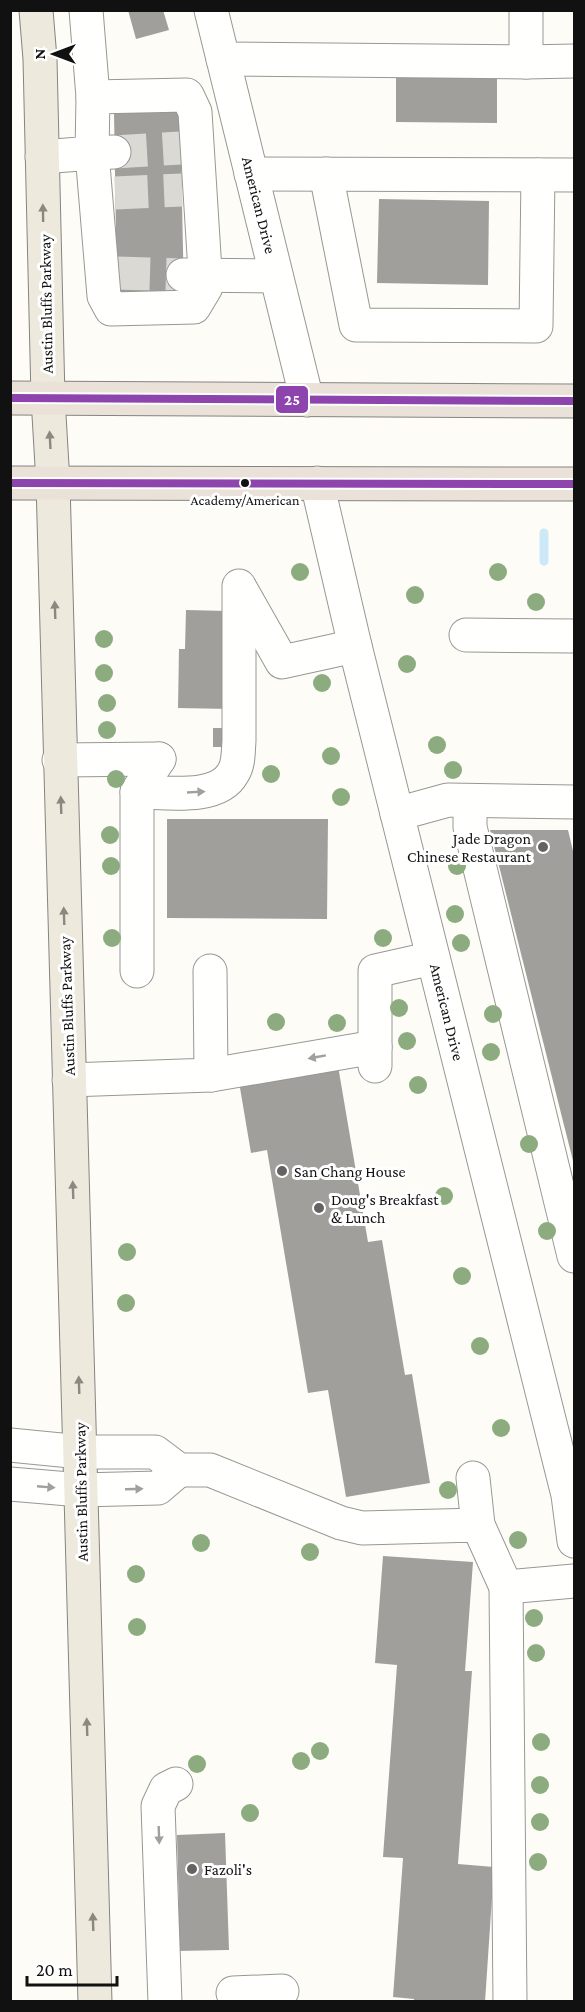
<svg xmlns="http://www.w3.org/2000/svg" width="585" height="2012" viewBox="0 0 585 2012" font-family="'Crimson Pro',serif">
  <rect width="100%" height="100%" fill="#fdfcf7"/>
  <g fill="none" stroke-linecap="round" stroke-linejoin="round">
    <path stroke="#cde8f7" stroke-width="9" d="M544,561V533"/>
  </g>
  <g fill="#a19f9c">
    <path d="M128,10H163L169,30L136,39Z"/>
    <path d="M396,76L497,77V123L396,122Z"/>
    <path d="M180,111L184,296L117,297L114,112Z"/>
    <path d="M379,199L489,201L488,285L377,283Z"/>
    <path d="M186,610L228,611L231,709L178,708L179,649H185Z"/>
    <rect x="213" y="728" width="17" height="19"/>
    <path d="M167,819H328L327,919L167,918Z"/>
    <path d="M490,830H568L574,855V1165Z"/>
    <path d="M337,1060L368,1242L382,1240L405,1375L412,1374L430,1483L346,1497L328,1390L308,1393L267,1150L251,1153L238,1076Z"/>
    <path d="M383,1556L473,1562L465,1671H472L458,1864L494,1867L485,2002H414V1999L393,1997L403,1858L383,1857L397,1665L375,1663Z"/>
    <path d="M225,1833L229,1950L177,1951L171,1909H179L177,1835Z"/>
  </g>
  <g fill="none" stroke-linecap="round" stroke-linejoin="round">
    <g stroke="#dad9d4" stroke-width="33" stroke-dasharray="33 16" stroke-linecap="butt">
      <path d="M114,152L181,148"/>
      <path d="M115,193L182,190"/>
      <path d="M117,273L183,275"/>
    </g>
    <defs>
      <g id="minor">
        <path d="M86,10L93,97"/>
        <path d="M211,10L307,400"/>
        <path d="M223,59L526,62L574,61"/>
        <path d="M526,62V10"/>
        <path d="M42,157L92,153L104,296L111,309L194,307L206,287L195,112L187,95L93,97L92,153L114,152"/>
        <path d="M251,174L574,175"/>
        <path d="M326,174L356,325L536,326L538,175"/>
        <path d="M183,275L276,276"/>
        <path d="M317,483L355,646L568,1495L574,1541"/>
        <path d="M240,588L282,662L355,646"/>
        <path d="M466,635L574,636"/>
        <path d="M59,760L159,759"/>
        <path d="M137,792C165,792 218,801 233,773C239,764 238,752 239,741V586"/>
        <path d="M470,801V827L574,1256"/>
        <path d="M397,814L448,800L574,802"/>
        <path d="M137,971V792L159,759"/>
        <path d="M375,1066V971L433,958"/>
        <path d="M211,1075L375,1047"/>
        <path d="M69,1080L211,1075L210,971"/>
        <path d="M10,1445L81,1452H155L179,1470H210L341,1523L362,1528L478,1525L506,1587L574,1581"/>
        <path d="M473,1478L478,1525"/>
        <path d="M10,1484L81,1490L158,1488L179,1470"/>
        <path d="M506,1587L510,2002"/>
        <path d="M233,1993L282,1991"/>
        <path d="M165,2002L158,1806L166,1789L176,1784"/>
      </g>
      <path id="major" d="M36,10L40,59L48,398L53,483L95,2002"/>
      <g id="highway">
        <path d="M10,398L574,401"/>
        <path d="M10,483L574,484"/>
      </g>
    </defs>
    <use href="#minor" stroke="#979795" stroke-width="35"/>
    <use href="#major" stroke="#858482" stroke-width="35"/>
    <use href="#highway" stroke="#858482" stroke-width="35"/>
    <use href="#minor" stroke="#fffffe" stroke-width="33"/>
    <use href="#major" stroke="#ede9dc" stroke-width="33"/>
    <use href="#highway" stroke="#eae1d8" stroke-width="33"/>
    <defs>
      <g id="bus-1">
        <path d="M10,398L574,401"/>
        <path d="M10,483L574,484"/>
      </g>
    </defs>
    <use href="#bus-1" stroke="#fff" stroke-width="12"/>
    <use href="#bus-1" stroke="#8e44ad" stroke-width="8"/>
  </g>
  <g fill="#8cac80">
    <circle cx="300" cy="572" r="9"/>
    <circle cx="498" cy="572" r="9"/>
    <circle cx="415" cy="595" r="9"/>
    <circle cx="536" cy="602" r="9"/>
    <circle cx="104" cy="639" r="9"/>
    <circle cx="407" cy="664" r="9"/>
    <circle cx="104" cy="673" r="9"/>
    <circle cx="322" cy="683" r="9"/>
    <circle cx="107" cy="703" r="9"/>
    <circle cx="107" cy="730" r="9"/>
    <circle cx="437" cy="745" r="9"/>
    <circle cx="331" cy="756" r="9"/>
    <circle cx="453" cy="770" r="9"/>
    <circle cx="271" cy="774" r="9"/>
    <circle cx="116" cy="779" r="9"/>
    <circle cx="341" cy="797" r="9"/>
    <circle cx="110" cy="835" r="9"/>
    <circle cx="111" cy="866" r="9"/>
    <circle cx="457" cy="866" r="9"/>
    <circle cx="455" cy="914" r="9"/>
    <circle cx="112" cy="938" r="9"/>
    <circle cx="383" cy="938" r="9"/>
    <circle cx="461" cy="943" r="9"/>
    <circle cx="399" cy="1008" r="9"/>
    <circle cx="493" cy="1014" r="9"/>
    <circle cx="276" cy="1022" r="9"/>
    <circle cx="337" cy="1023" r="9"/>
    <circle cx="407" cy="1041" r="9"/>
    <circle cx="491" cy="1052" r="9"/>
    <circle cx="418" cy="1085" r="9"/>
    <circle cx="529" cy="1144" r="9"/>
    <circle cx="444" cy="1196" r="9"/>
    <circle cx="547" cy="1231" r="9"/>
    <circle cx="127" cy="1252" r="9"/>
    <circle cx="462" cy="1276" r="9"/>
    <circle cx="126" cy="1303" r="9"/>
    <circle cx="480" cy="1346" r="9"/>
    <circle cx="501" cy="1428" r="9"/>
    <circle cx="448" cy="1490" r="9"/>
    <circle cx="518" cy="1540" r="9"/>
    <circle cx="201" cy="1543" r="9"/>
    <circle cx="310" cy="1552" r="9"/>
    <circle cx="136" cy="1574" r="9"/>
    <circle cx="534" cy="1618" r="9"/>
    <circle cx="137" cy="1627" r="9"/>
    <circle cx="536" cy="1653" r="9"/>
    <circle cx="541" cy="1742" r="9"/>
    <circle cx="320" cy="1751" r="9"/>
    <circle cx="301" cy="1761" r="9"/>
    <circle cx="197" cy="1764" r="9"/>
    <circle cx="540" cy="1785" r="9"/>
    <circle cx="250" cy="1813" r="9"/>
    <circle cx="540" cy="1822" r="9"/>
    <circle cx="538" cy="1862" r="9"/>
  </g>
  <defs><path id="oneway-solid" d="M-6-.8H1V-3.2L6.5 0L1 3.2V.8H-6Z" transform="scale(1.5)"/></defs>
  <g fill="#8a8881">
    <use href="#oneway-solid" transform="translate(43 213) rotate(-91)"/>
    <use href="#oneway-solid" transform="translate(50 440) rotate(-93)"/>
    <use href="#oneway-solid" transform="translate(55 610) rotate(-92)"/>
    <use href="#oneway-solid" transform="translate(61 805) rotate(-92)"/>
    <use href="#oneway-solid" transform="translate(64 916) rotate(-92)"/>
    <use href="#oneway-solid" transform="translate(73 1190) rotate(-92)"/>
    <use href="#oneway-solid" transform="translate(79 1385) rotate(-92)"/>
    <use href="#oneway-solid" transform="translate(87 1727) rotate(-92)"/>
    <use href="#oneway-solid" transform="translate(93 1922) rotate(-92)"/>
  </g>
  <g fill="#a0a09f">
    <use href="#oneway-solid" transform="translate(196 792) rotate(-3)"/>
    <use href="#oneway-solid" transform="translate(317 1057) rotate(170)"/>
    <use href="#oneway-solid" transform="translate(46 1487) rotate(5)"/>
    <use href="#oneway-solid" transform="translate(134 1489) rotate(-2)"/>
    <use href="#oneway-solid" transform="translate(159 1835) rotate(88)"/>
  </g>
  <circle fill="#111" stroke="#fff" stroke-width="2" cx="245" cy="483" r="5"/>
  <g fill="#646362" stroke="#fff" stroke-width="2">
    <circle cx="543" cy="847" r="6"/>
    <circle cx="282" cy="1171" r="6"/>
    <circle cx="319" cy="1208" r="6"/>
    <circle cx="192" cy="1869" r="6"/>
  </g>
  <g text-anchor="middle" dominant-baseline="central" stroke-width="6" stroke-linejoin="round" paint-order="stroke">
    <g font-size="14" fill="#111" stroke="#fff">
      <text x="245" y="500">Academy/American</text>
    </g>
    <g font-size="16" fill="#111" stroke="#fff">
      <text transform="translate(259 205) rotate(76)">American Drive</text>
      <text transform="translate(46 304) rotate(-91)">Austin Bluffs Parkway</text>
      <text transform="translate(67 1006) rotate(-92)">Austin Bluffs Parkway</text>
      <text transform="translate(447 1012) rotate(76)">American Drive</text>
      <text transform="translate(81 1492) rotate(-91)">Austin Bluffs Parkway</text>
    </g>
    <g font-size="16" fill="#111" stroke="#fff" text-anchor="start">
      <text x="531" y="838" text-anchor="end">Jade Dragon<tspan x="531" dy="18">Chinese Restaurant</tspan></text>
      <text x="294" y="1171">San Chang House</text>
      <text x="331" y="1199">Doug's Breakfast<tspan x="331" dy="18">&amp; Lunch</tspan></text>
      <text x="204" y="1869">Fazoli's</text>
    </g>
  </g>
  <rect stroke="#fff" stroke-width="2" x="275" y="385" width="34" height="29" rx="6" fill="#8e44ad"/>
  <g font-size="16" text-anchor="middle" font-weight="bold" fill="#fff">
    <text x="292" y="405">25</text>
  </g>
  <rect width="585" height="2012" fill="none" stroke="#111111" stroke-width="24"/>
  <g transform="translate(54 54) rotate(270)" stroke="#ffffff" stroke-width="4.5" paint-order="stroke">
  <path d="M0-4.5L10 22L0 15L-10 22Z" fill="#111111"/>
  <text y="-9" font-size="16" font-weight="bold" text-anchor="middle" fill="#111111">N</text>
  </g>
  <path d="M27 1976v9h90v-9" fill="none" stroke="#111111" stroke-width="3"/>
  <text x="36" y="1976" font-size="18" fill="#111111" stroke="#ffffff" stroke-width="4.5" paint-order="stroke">20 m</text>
</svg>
